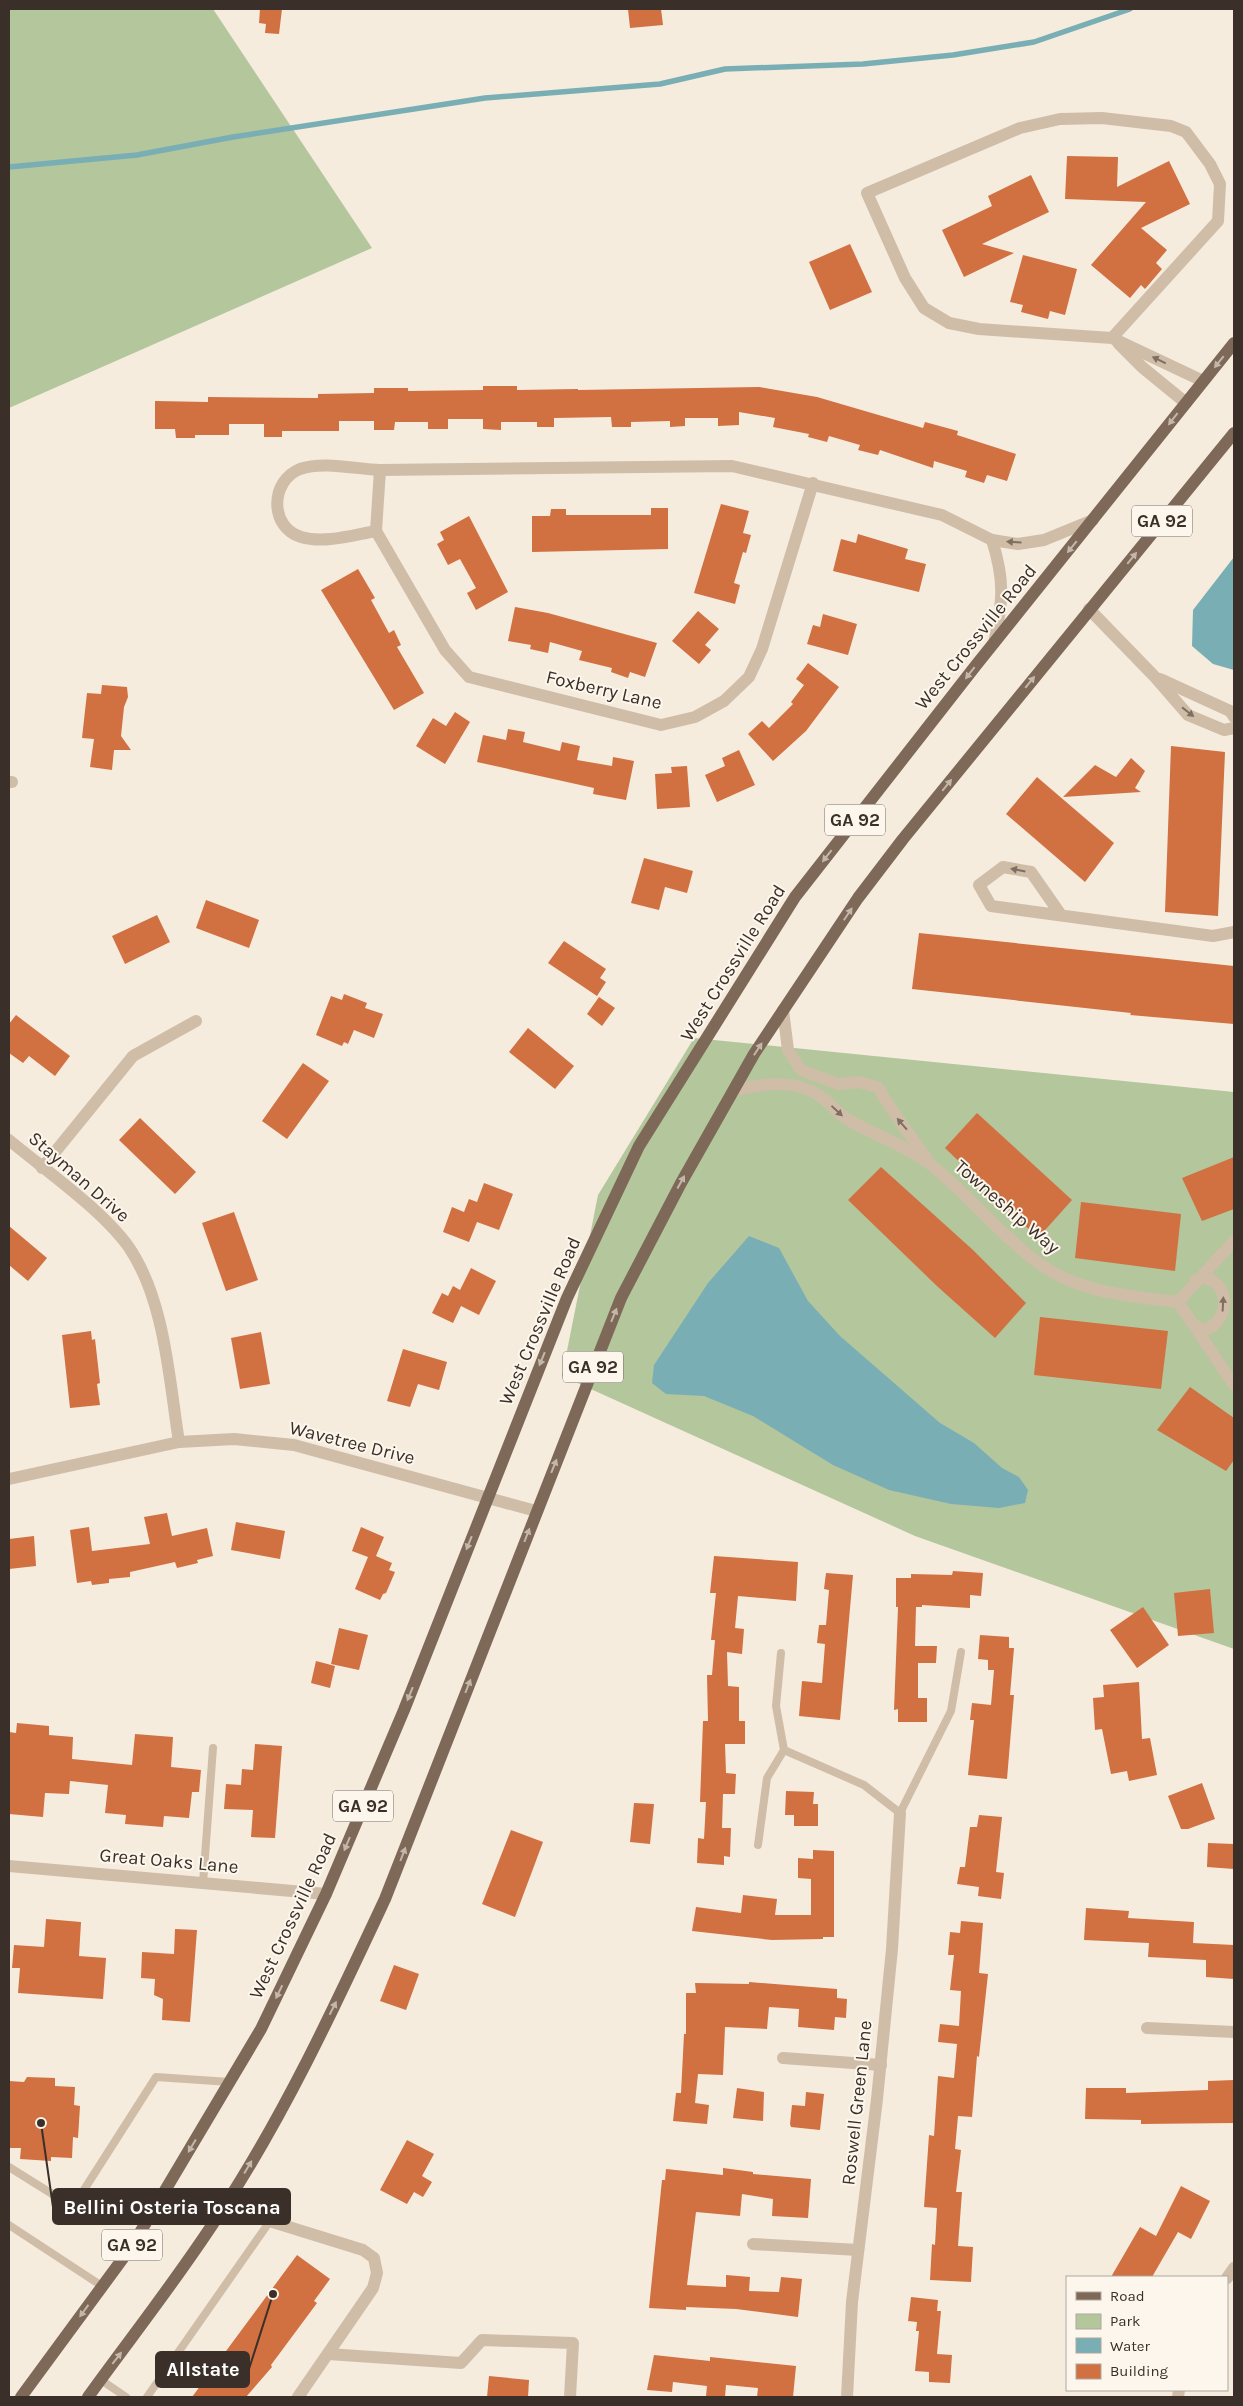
<svg xmlns="http://www.w3.org/2000/svg" width="1243" height="2406" viewBox="0 0 1243 2406" font-family="Karla,sans-serif">
  <rect width="100%" height="100%" fill="#f5ecde"/>
  <g fill="#b4c69c">
    <path d="M9,9H213L372,248L9,408Z"/>
    <path d="M694,1038L1234,1092V1649L915,1536L562,1376L598,1195Z"/>
  </g>
  <g fill="#7aaeb5">
    <path d="M1234,557V670L1213,664L1192,646L1193,610Z"/>
    <path d="M749,1236L779,1248L808,1301L840,1336L940,1423L974,1443L1002,1468L1019,1477L1028,1490L1025,1503L999,1508L951,1504L889,1490L833,1465L753,1416L704,1396L666,1394L652,1383L654,1365L708,1283Z"/>
  </g>
  <g fill="none" stroke-linecap="round" stroke-linejoin="round">
    <path stroke="#7aaeb5" stroke-width="5.5" d="M9,167L137,155L233,137L485,98L660,84L725,69L863,64L953,55L1034,42L1130,9"/>
  </g>
  <g fill="#d17041">
    <path d="M260,9H282L279,34L265,33L266,24L259,23Z"/>
    <path d="M628,9H661L663,25L630,28Z"/>
    <path d="M1067,156L1118,157L1117,187L1169,161L1190,204L1141,228L1167,250L1156,263L1162,269L1145,289L1141,285L1130,298L1091,265L1146,202L1065,199Z"/>
    <path d="M1031,175L1049,212L982,244L1014,253L964,277L942,230L992,206L988,196Z"/>
    <path d="M850,244L872,292L830,310L809,262Z"/>
    <path d="M1023,255L1077,269L1065,315L1050,311L1048,319L1021,312L1023,305L1010,302Z"/>
    <path d="M483,386H517V390L578,389V390L759,387L817,397L923,428L925,422L958,431L957,435L1016,454L1007,481L987,475L984,483L965,477L967,471L934,461L933,468L880,450L878,455L858,450L860,445L829,436L827,442L808,437L809,434L773,427L775,418L739,412V425L718,426V418H685V426L670,427V421L631,422V427H612L611,417L554,418V427H537V422H501V430L483,429V419H448V429H428V422H395L394,430H374V421H339V431H282V437H264V424H229V435H195V438H176L175,429H155V401L208,402V397L318,398V394L374,393V388H408V391L483,390Z"/>
    <path d="M721,504L749,511L743,533L751,535L746,553L743,552L734,583L740,585L735,604L694,593Z"/>
    <path d="M651,508H668V549L532,552V516H550L551,509H566V515H651Z"/>
    <path d="M469,516L508,592L476,610L467,593L476,588L460,559L448,565L437,544L444,540L440,532Z"/>
    <path d="M858,534L908,549L905,559L926,564L919,592L833,571L841,539L856,543Z"/>
    <path d="M358,569L375,598L371,600L389,633L394,630L401,645L397,647L424,693L394,710L321,590Z"/>
    <path d="M515,607L548,613L657,643L645,677L630,672L628,678L611,672L612,668L579,660L582,651L550,642L548,653L530,649L531,645L508,641Z"/>
    <path d="M698,611L719,629L705,645L711,650L699,664L672,641Z"/>
    <path d="M823,614L857,624L848,655L807,644L813,625L820,627Z"/>
    <path d="M808,663L839,687L806,731L773,761L748,734L762,721L769,728L793,704L791,702L804,685L796,679Z"/>
    <path d="M102,685L127,687L128,697L124,707L121,736L131,750H114L112,770L90,767L94,739L82,738L87,693L101,694Z"/>
    <path d="M455,712L470,722L445,764L416,746L433,718L446,726Z"/>
    <path d="M508,729L525,732L523,742L560,751L562,742L580,746L577,760L612,766L613,757L634,761L626,800L593,794L594,788L477,762L483,735L506,740Z"/>
    <path d="M1171,746L1225,752L1218,916L1165,912Z"/>
    <path d="M739,750L755,785L717,802L705,775L725,766L722,758Z"/>
    <path d="M1131,758L1145,771L1135,788L1141,792L1063,797L1095,765L1116,777Z"/>
    <path d="M687,766L690,807L657,809L655,774L672,773L671,767Z"/>
    <path d="M1037,777L1114,843L1085,882L1006,814Z"/>
    <path d="M644,858L693,871L687,893L665,887L659,910L631,903Z"/>
    <path d="M206,900L259,920L249,948L196,928Z"/>
    <path d="M157,915L170,942L125,964L112,936Z"/>
    <path d="M919,933L1234,966V1024L1130,1015L1131,1013L912,989Z"/>
    <path d="M564,941L606,969L600,978L606,982L597,996L548,963Z"/>
    <path d="M344,994L367,1003L365,1008L383,1014L374,1038L354,1030L348,1044L344,1042L342,1046L316,1035L331,996L342,1000Z"/>
    <path d="M599,997L615,1008L602,1026L587,1014Z"/>
    <path d="M16,1015L70,1056L55,1076L29,1056L23,1063L9,1053V1024Z"/>
    <path d="M528,1028L574,1066L555,1089L509,1052Z"/>
    <path d="M303,1063L329,1081L287,1139L262,1121Z"/>
    <path d="M977,1113L1072,1200L1038,1238L945,1148Z"/>
    <path d="M140,1118L196,1172L175,1194L119,1140Z"/>
    <path d="M1234,1157V1209L1202,1221L1182,1178Z"/>
    <path d="M881,1167L973,1250L1026,1303L995,1338L938,1287L848,1200Z"/>
    <path d="M484,1183L513,1194L499,1230L477,1222L469,1242L443,1232L452,1207L464,1212L469,1199L477,1202Z"/>
    <path d="M1081,1202L1181,1214L1175,1271L1075,1258Z"/>
    <path d="M234,1212L258,1280L226,1291L202,1223Z"/>
    <path d="M9,1226L47,1258L28,1281L9,1265Z"/>
    <path d="M471,1268L496,1281L479,1315L461,1306L453,1323L432,1313L442,1293L448,1296L453,1286L460,1290Z"/>
    <path d="M1040,1317L1168,1331L1161,1389L1034,1375Z"/>
    <path d="M91,1331L92,1340L95,1339L100,1383L97,1384L100,1405L70,1408L62,1335Z"/>
    <path d="M261,1332L270,1384L240,1389L231,1338Z"/>
    <path d="M403,1349L447,1362L439,1390L418,1384L410,1407L387,1401Z"/>
    <path d="M1190,1387L1234,1418V1460L1226,1471L1157,1430Z"/>
    <path d="M167,1513L172,1536L207,1528L213,1556L197,1560L198,1563L177,1568L175,1562L130,1572V1577L109,1579V1583L92,1585L91,1581L77,1583L70,1530L89,1527L92,1551L150,1544L144,1517Z"/>
    <path d="M236,1522L285,1531L280,1559L231,1550Z"/>
    <path d="M361,1527L384,1537L376,1556L392,1563L389,1570L395,1572L386,1593L383,1594L380,1600L355,1589L368,1557L352,1551Z"/>
    <path d="M34,1536L36,1566L9,1569V1539Z"/>
    <path d="M714,1556L798,1562L796,1601L738,1596L735,1628L744,1629L742,1654L727,1652L728,1686L739,1687V1721H745V1744H725L726,1773L736,1774L735,1794H723L722,1828H731L730,1857L724,1856V1865L697,1863L698,1838L704,1839L706,1802H700L703,1721H708L707,1675H712L715,1640H711L716,1593H710Z"/>
    <path d="M953,1571L983,1573L981,1596L970,1595V1608L922,1605V1607H916L915,1646H937L936,1663H918V1698H927V1722H898V1709L894,1710L898,1607H896V1578H911V1574L952,1575Z"/>
    <path d="M826,1573L853,1575L840,1720L799,1716L802,1681L822,1683L825,1644L817,1643L819,1625H826L829,1590L824,1589Z"/>
    <path d="M1210,1589L1214,1633L1178,1636L1174,1593Z"/>
    <path d="M1143,1607L1169,1645L1137,1668L1110,1630Z"/>
    <path d="M339,1628L368,1635L359,1670L331,1664Z"/>
    <path d="M980,1635L1009,1637V1648H1014L1010,1695H1014L1007,1779L968,1775L974,1720H970L972,1703L991,1705L994,1670H988V1660L978,1659Z"/>
    <path d="M316,1661L335,1666L330,1688L311,1683Z"/>
    <path d="M1139,1682L1142,1739L1150,1738L1157,1775L1129,1781L1127,1771L1111,1774L1102,1729L1095,1730L1093,1698L1104,1697L1103,1685Z"/>
    <path d="M17,1723L49,1726V1735L73,1737L72,1759L132,1765L135,1734L173,1737L171,1767L201,1770L199,1792H192L189,1818L164,1816L163,1827L125,1824L126,1815L105,1813L108,1785L70,1781L69,1794L45,1793L43,1817L9,1814V1732L16,1733Z"/>
    <path d="M255,1744L282,1746L275,1838L251,1837L253,1810L224,1809L226,1784L241,1785L242,1769L253,1770Z"/>
    <path d="M1202,1783L1215,1819L1188,1829H1181L1168,1796Z"/>
    <path d="M786,1791L814,1792L813,1804H818V1826H794V1815H785Z"/>
    <path d="M634,1803L654,1804L650,1844L630,1842Z"/>
    <path d="M979,1815L1002,1817L996,1872L1004,1873L1001,1899L978,1896L979,1887L957,1884L960,1867H965L970,1827H977Z"/>
    <path d="M511,1830L543,1842L515,1917L482,1904Z"/>
    <path d="M1208,1843L1234,1844V1869L1207,1867Z"/>
    <path d="M813,1850L834,1851V1937H823V1939L772,1940L692,1931L696,1907L741,1913L743,1895L777,1899L775,1915H811V1879L798,1878V1858L813,1859Z"/>
    <path d="M1086,1908L1129,1911L1128,1918L1194,1922L1193,1943L1234,1945V1979L1206,1977V1960L1148,1957L1149,1943L1084,1940Z"/>
    <path d="M46,1919L81,1922L79,1956L106,1958L103,1999L18,1993L20,1968H12L14,1945L44,1947Z"/>
    <path d="M961,1921L983,1923L979,1973L988,1974L979,2057L977,2056L972,2117L958,2116L955,2149L961,2150L956,2192H962L958,2246L973,2247L971,2282L930,2280L932,2244L935,2245L937,2208L924,2207L929,2135L934,2136L938,2076L954,2078L957,2044L938,2042L940,2024L959,2026L961,1991L950,1990L954,1955H948L950,1932L960,1933Z"/>
    <path d="M175,1929L197,1930L190,2022L162,2020L163,1999L154,1995L155,1979L141,1978L142,1952L174,1954Z"/>
    <path d="M394,1965L419,1974L406,2010L380,2001Z"/>
    <path d="M749,1982L837,1989V1998L847,1999L846,2018L835,2017L834,2030L798,2027L799,2009L769,2007L767,2029L725,2027L723,2075L698,2074L695,2103L709,2105L707,2124L673,2121L676,2093H681L684,2034H686V1993H696L695,1983L749,1984Z"/>
    <path d="M27,2077L55,2078V2086L75,2087L74,2105L80,2106L78,2138L73,2137L72,2158L51,2157V2161L20,2159L21,2148H9V2081L24,2082Z"/>
    <path d="M1234,2080V2123L1141,2124V2120L1085,2119L1086,2088H1126V2093L1208,2090V2081Z"/>
    <path d="M737,2088L764,2092L763,2121L733,2118Z"/>
    <path d="M806,2092L824,2094L820,2130L791,2127L790,2124L792,2105L805,2106Z"/>
    <path d="M407,2140L434,2154L422,2176L432,2182L423,2197L414,2192L407,2204L380,2190Z"/>
    <path d="M723,2168L753,2172V2174L811,2179L808,2218L772,2216L773,2199L742,2194L740,2216L696,2212L687,2285L726,2287V2275L750,2277L749,2291L779,2292L781,2277L802,2279L798,2317L736,2309L686,2307V2310L649,2308L662,2180H665L666,2169L723,2175Z"/>
    <path d="M1181,2186L1210,2201L1191,2239L1178,2232L1152,2277H1111L1140,2227L1156,2236Z"/>
    <path d="M297,2255L330,2279L314,2301L317,2303L271,2365L272,2367L246,2397H192Z"/>
    <path d="M911,2297L938,2300L937,2311H941L937,2354L952,2355L950,2383L929,2382V2372L915,2371L919,2331H916L917,2322L908,2321Z"/>
    <path d="M654,2355L710,2361V2357L796,2366L793,2397H757L758,2388L726,2385L725,2397L706,2396L707,2386L673,2382L672,2392L647,2390Z"/>
    <path d="M489,2376L529,2380L528,2397H487Z"/>
  </g>
  <g fill="none" stroke-linecap="round" stroke-linejoin="round">
    <g stroke="#cfbda8" stroke-width="8">
      <path d="M781,1653L776,1706L784,1750L864,1785L900,1813L951,1711L961,1652"/>
      <path d="M758,1845L767,1778L784,1750"/>
      <path d="M203,1883L213,1748"/>
      <path d="M9,2167L73,2207L156,2077L230,2082"/>
      <path d="M9,2225L102,2286"/>
      <path d="M101,2380L126,2397"/>
      <path d="M147,2397L270,2221"/>
    </g>
    <g stroke="#cfbda8" stroke-width="12">
      <path d="M1112,338L1218,221L1220,184L1210,164L1186,132L1171,126L1102,118L1060,119L1020,128L867,193L905,278L924,308L949,323L979,329L1112,338L1203,381"/>
      <path d="M1118,343L1142,367L1186,403"/>
      <path d="M380,470L376,531L445,650L469,677L661,725L695,717L724,701L749,677L762,649L813,483"/>
      <path d="M376,531C353,535 324,544 301,537C269,527 270,481 300,469C323,461 355,469 380,470L732,466L942,515L992,540L1018,544L1044,540L1093,520"/>
      <path d="M992,540C1005,581 1003,601 994,643"/>
      <path d="M1089,609L1155,677L1188,715L1224,730L1234,728"/>
      <path d="M1160,679L1230,711L1234,717"/>
      <path d="M9,782H12"/>
      <path d="M1061,915L1031,872L1003,867L979,885L991,906L1213,936L1234,932"/>
      <path d="M783,1010L788,1050L801,1070L838,1084L859,1082L878,1087C892,1113 911,1135 927,1160"/>
      <path d="M733,1091C763,1083 798,1078 824,1099C832,1105 838,1114 847,1119C874,1135 905,1145 930,1164C968,1194 998,1233 1037,1262C1078,1293 1129,1296 1178,1302"/>
      <path d="M9,1140C45,1170 101,1209 128,1246C165,1299 169,1379 179,1442"/>
      <path d="M42,1168L133,1056L196,1021"/>
      <path d="M1178,1302L1234,1385"/>
      <path d="M1178,1302L1234,1241"/>
      <path d="M1194,1325L1205,1330C1231,1320 1231,1282 1202,1277L1195,1281"/>
      <path d="M9,1479L179,1442L234,1439L294,1445L536,1511"/>
      <path d="M9,1866L326,1894"/>
      <path d="M1147,2028L1234,2032"/>
      <path d="M783,2058L881,2065"/>
      <path d="M224,2207L363,2250L374,2258L377,2273L373,2288L298,2397"/>
      <path d="M753,2244L858,2250"/>
      <path d="M1227,2278L1234,2268"/>
      <path d="M328,2354L461,2363L482,2340L573,2343L570,2397"/>
      <path d="M847,2397L852,2302L877,2099L892,1949L900,1813"/>
      <path d="M1178,2397L1179,2390"/>
    </g>
    <g stroke="#7e6959" stroke-width="12">
      <path d="M21,2397L132,2246L261,2029L326,1894L404,1710L567,1298L639,1146L795,897L977,664L1234,343"/>
      <path d="M88,2397C132,2336 179,2277 220,2213C285,2114 335,2006 385,1899L621,1298L681,1183L754,1054L858,898L903,839L1234,433"/>
    </g>
  </g>
  <defs><path id="oneway-solid" d="M-6-.8H1V-3.2L6.5 0L1 3.2V.8H-6Z" transform="scale(1.25)"/></defs>
  <g fill="#7e6f62">
    <use href="#oneway-solid" transform="translate(1159 360) rotate(-154)"/>
    <use href="#oneway-solid" transform="translate(1014 542) rotate(-176)"/>
    <use href="#oneway-solid" transform="translate(1188 712) rotate(38)"/>
    <use href="#oneway-solid" transform="translate(1018 870) rotate(-169)"/>
    <use href="#oneway-solid" transform="translate(837 1111) rotate(43)"/>
    <use href="#oneway-solid" transform="translate(902 1124) rotate(-131)"/>
    <use href="#oneway-solid" transform="translate(1223 1304) rotate(-87)"/>
  </g>
  <g fill="#c3b7aa">
    <use href="#oneway-solid" transform="translate(1219 362) rotate(129)"/>
    <use href="#oneway-solid" transform="translate(1173 419) rotate(128)"/>
    <use href="#oneway-solid" transform="translate(1072 547) rotate(129)"/>
    <use href="#oneway-solid" transform="translate(1132 558) rotate(-51)"/>
    <use href="#oneway-solid" transform="translate(970 673) rotate(128)"/>
    <use href="#oneway-solid" transform="translate(1030 682) rotate(-51)"/>
    <use href="#oneway-solid" transform="translate(947 785) rotate(-51)"/>
    <use href="#oneway-solid" transform="translate(827 856) rotate(128)"/>
    <use href="#oneway-solid" transform="translate(848 914) rotate(-56)"/>
    <use href="#oneway-solid" transform="translate(758 1049) rotate(-57)"/>
    <use href="#oneway-solid" transform="translate(681 1182) rotate(-61)"/>
    <use href="#oneway-solid" transform="translate(614 1315) rotate(-68)"/>
    <use href="#oneway-solid" transform="translate(542 1359) rotate(112)"/>
    <use href="#oneway-solid" transform="translate(554 1466) rotate(-68)"/>
    <use href="#oneway-solid" transform="translate(527 1535) rotate(-69)"/>
    <use href="#oneway-solid" transform="translate(469 1543) rotate(112)"/>
    <use href="#oneway-solid" transform="translate(468 1686) rotate(-69)"/>
    <use href="#oneway-solid" transform="translate(410 1694) rotate(112)"/>
    <use href="#oneway-solid" transform="translate(347 1844) rotate(113)"/>
    <use href="#oneway-solid" transform="translate(403 1854) rotate(-69)"/>
    <use href="#oneway-solid" transform="translate(279 1992) rotate(116)"/>
    <use href="#oneway-solid" transform="translate(333 2008) rotate(-63)"/>
    <use href="#oneway-solid" transform="translate(192 2146) rotate(121)"/>
    <use href="#oneway-solid" transform="translate(248 2167) rotate(-59)"/>
    <use href="#oneway-solid" transform="translate(84 2311) rotate(126)"/>
    <use href="#oneway-solid" transform="translate(117 2358) rotate(-52)"/>
  </g>
  <g text-anchor="middle" dominant-baseline="central" stroke-width="4" stroke-linejoin="round" paint-order="stroke">
    <g fill="#fcf6ec" stroke="#756b64" stroke-width="1">
      <rect x="1132" y="505.5" width="60" height="31" rx="4"/>
      <rect x="825" y="804.5" width="60" height="31" rx="4"/>
      <rect x="563" y="1351.5" width="60" height="31" rx="4"/>
      <rect x="333" y="1790.5" width="60" height="31" rx="4"/>
      <rect x="102" y="2229.5" width="60" height="31" rx="4"/>
    </g>
    <g font-size="18" font-weight="bold" fill="#3b3029">
      <text x="1162" y="521">GA 92</text>
      <text x="855" y="820">GA 92</text>
      <text x="593" y="1367">GA 92</text>
      <text x="363" y="1806">GA 92</text>
      <text x="132" y="2245">GA 92</text>
    </g>
    <g font-size="19" fill="#3b3029" stroke="#fcf6ec">
      <text transform="translate(976 637) rotate(-51)">West Crossville Road</text>
      <text transform="translate(604 690) rotate(13)">Foxberry Lane</text>
      <text transform="translate(733 963) rotate(-58)">West Crossville Road</text>
      <text transform="translate(79 1177) rotate(41)">Stayman Drive</text>
      <text transform="translate(1007 1207) rotate(41)">Towneship Way</text>
      <text transform="translate(540 1321) rotate(-67)">West Crossville Road</text>
      <text transform="translate(352 1443) rotate(14)">Wavetree Drive</text>
      <text transform="translate(169 1861) rotate(5)">Great Oaks Lane</text>
      <text transform="translate(293 1916) rotate(-65)">West Crossville Road</text>
      <text transform="translate(857 2103) rotate(-84)">Roswell Green Lane</text>
    </g>
  </g>
  <path fill="none" stroke="#3b3029" stroke-width="2" d="M41 2123L53 2207M273 2294L249 2369"/>
  <g fill="#3b3029" stroke="#fcf6ec" stroke-width="2">
    <circle cx="41" cy="2123" r="5"/>
    <circle cx="273" cy="2294" r="5"/>
  </g>
  <g fill="#3b3029" stroke="#3b3029" stroke-width="2">
    <rect x="53" y="2189" width="237" height="35" rx="5"/>
    <rect x="156" y="2352" width="93" height="35" rx="5"/>
  </g>
  <g font-size="20" text-anchor="middle" font-weight="bold" fill="#fff">
    <text x="172" y="2214">Bellini Osteria Toscana</text>
    <text x="203" y="2376">Allstate</text>
  </g>
  <rect width="1243" height="2406" fill="none" stroke="#3b3029" stroke-width="20"/>
  <rect x="1066" y="2276" width="162" height="115" fill="#fcf6ec" stroke="#afa79e"/>
  <rect x="1076" y="2292" width="25" height="8" fill="#7e6959" stroke="#afa79e"/>
  <text x="1110" y="2301" font-size="15" fill="#3b3029">Road</text>
  <rect x="1076" y="2314" width="25" height="15" fill="#b4c69c" stroke="#afa79e"/>
  <text x="1110" y="2326" font-size="15" fill="#3b3029">Park</text>
  <rect x="1076" y="2338" width="25" height="15" fill="#7aaeb5" stroke="#afa79e"/>
  <text x="1110" y="2351" font-size="15" fill="#3b3029">Water</text>
  <rect x="1076" y="2364" width="25" height="15" fill="#d17041" stroke="#afa79e"/>
  <text x="1110" y="2376" font-size="15" fill="#3b3029">Building</text>
</svg>
